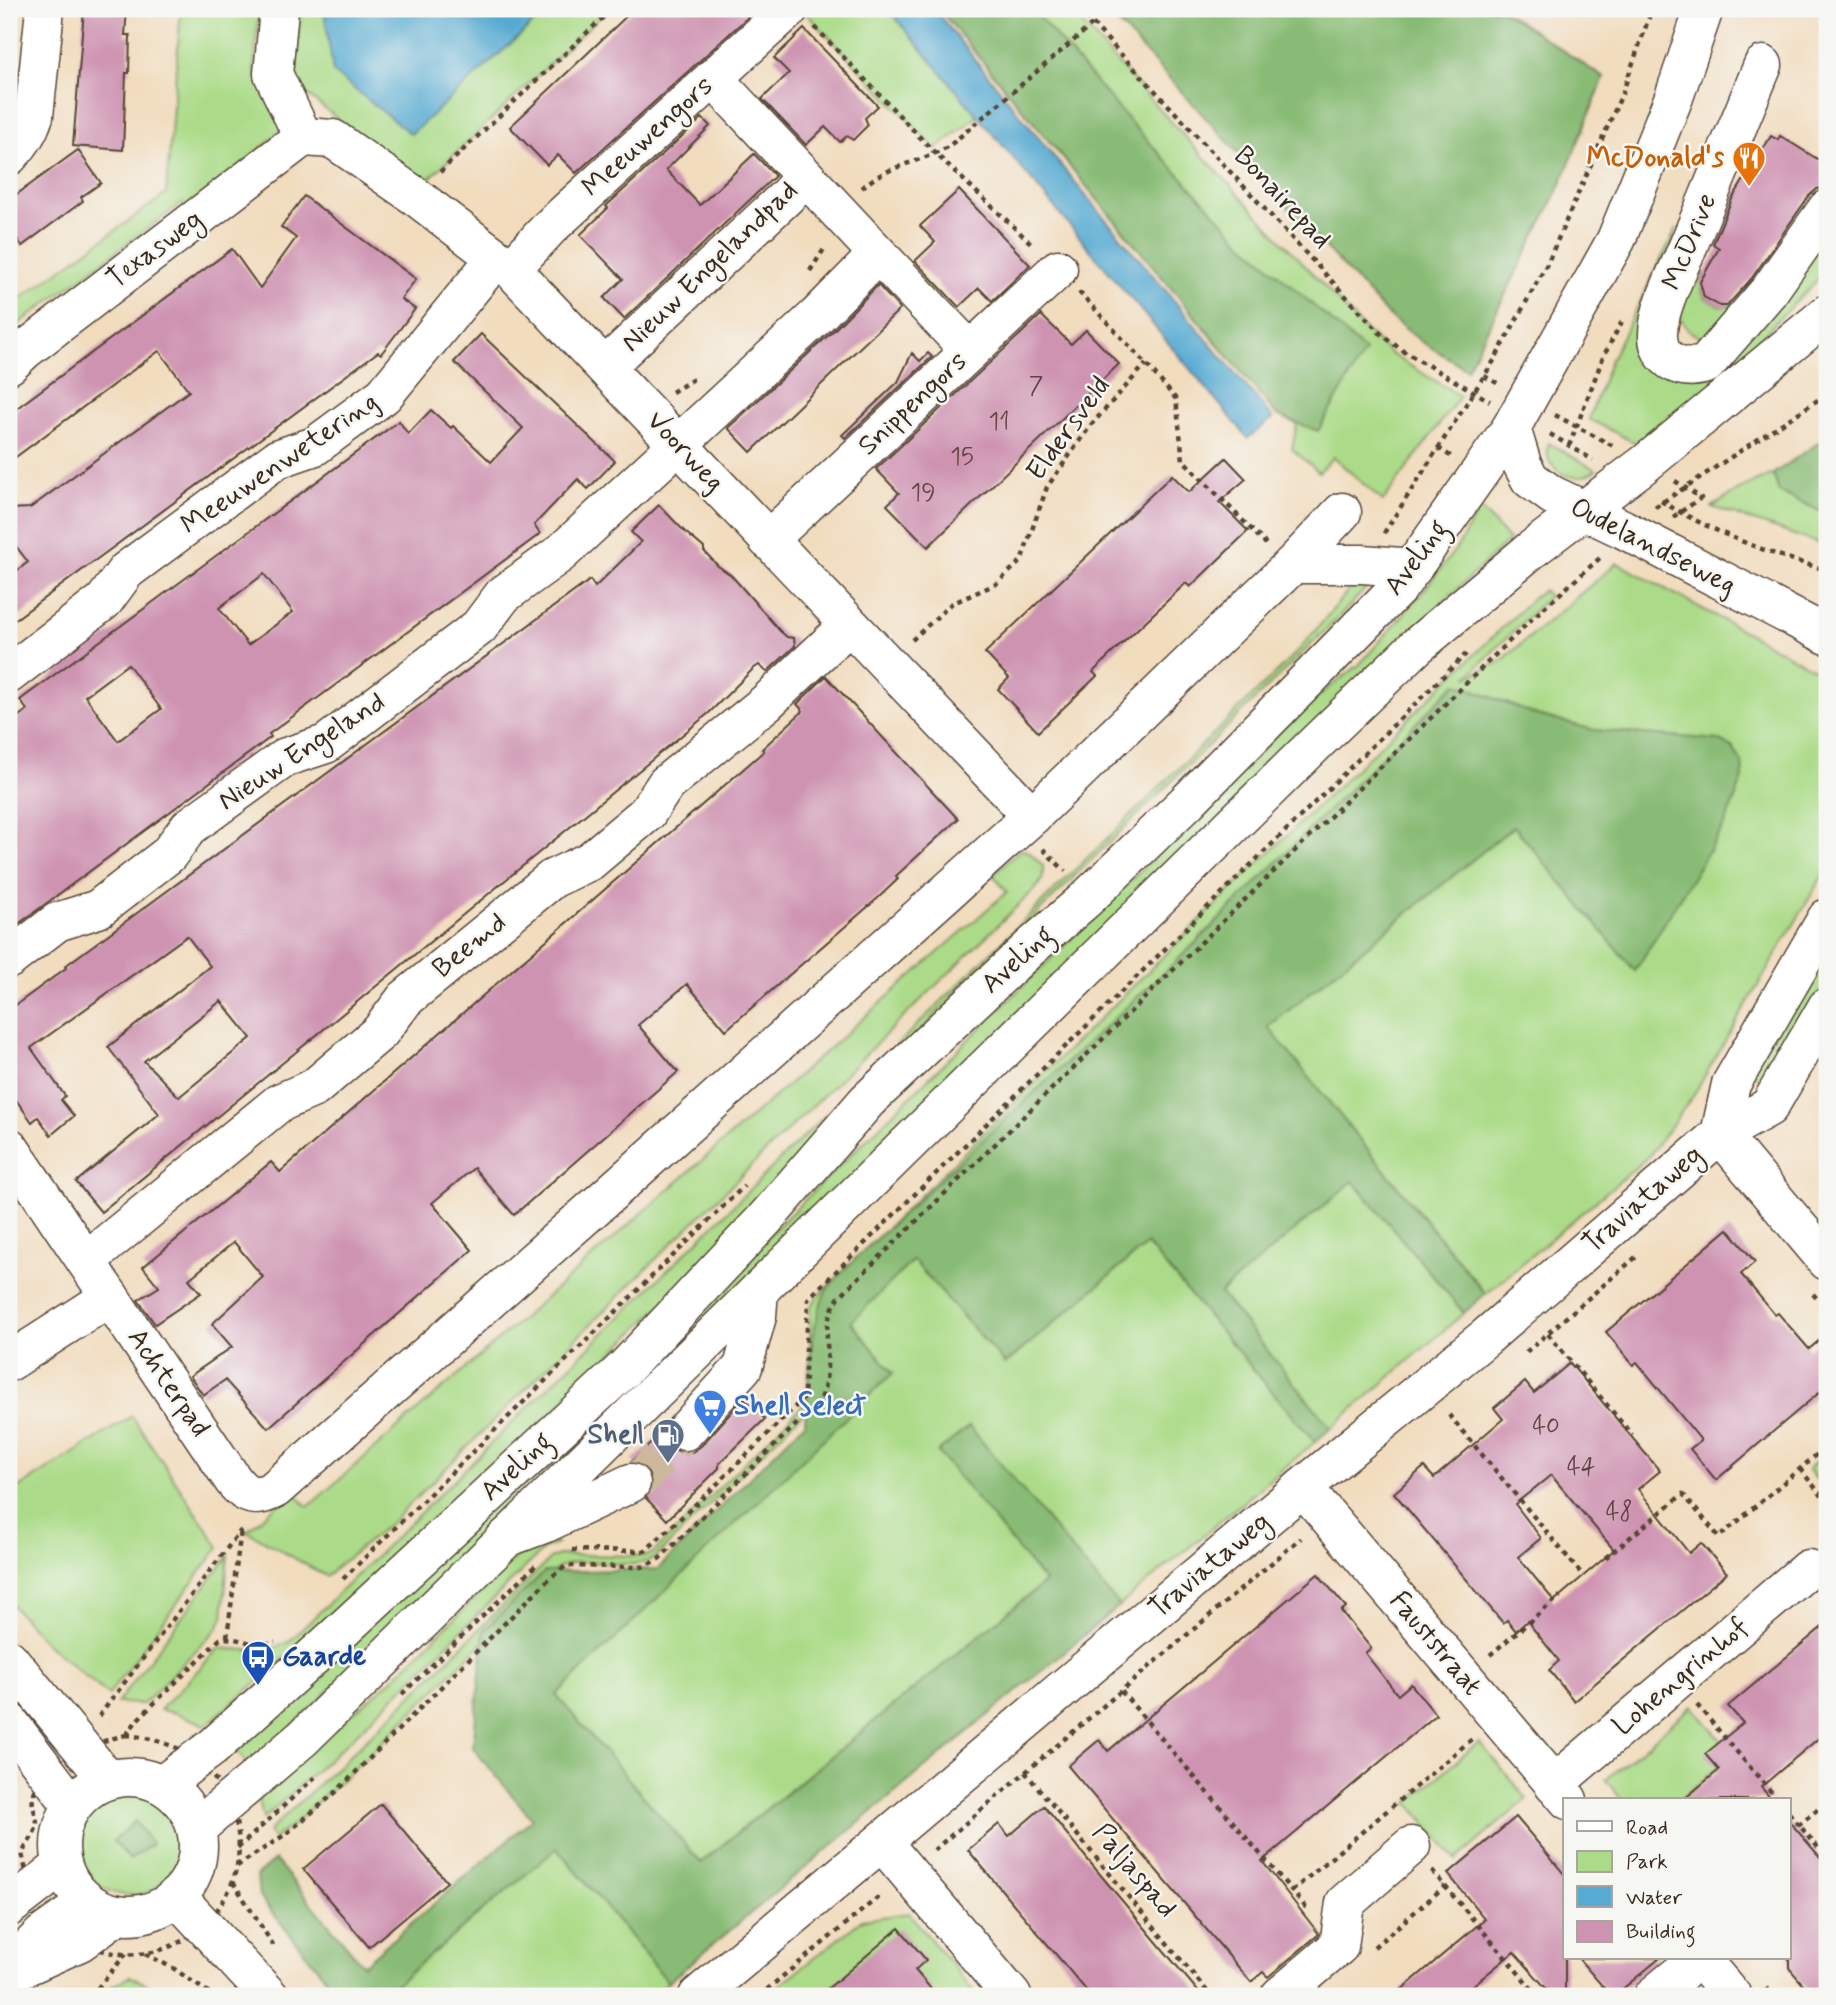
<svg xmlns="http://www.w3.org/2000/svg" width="1836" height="2005" viewBox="0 0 1836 2005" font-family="Mynerve,sans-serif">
  <rect width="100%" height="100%" fill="#f6f6f2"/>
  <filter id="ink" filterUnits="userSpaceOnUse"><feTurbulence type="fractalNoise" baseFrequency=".0143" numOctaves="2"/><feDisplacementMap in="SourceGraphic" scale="14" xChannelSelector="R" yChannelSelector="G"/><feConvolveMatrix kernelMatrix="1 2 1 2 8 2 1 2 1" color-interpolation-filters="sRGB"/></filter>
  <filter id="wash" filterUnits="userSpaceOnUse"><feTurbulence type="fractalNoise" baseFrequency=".00686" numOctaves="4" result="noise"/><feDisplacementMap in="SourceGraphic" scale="28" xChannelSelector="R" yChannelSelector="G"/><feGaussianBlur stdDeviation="1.57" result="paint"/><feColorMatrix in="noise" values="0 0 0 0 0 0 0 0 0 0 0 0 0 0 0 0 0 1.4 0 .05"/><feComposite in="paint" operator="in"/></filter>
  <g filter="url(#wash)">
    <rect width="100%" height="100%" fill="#f1dcbe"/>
    <g fill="#abdb88" stroke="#738253" stroke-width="2">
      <path d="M181,9H259L254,69L268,102L284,128L194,208L182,203L13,328L9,326V307L166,194Z"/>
      <path d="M301,9H324L333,72L411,134L549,9H608L419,188L383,154L301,90L295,77Z"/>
      <path d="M802,9H888L978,116L936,149Z"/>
      <path d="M939,9H1069L1160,110L1366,331L1391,354L1460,396L1383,501L1333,457L1319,472L1292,449L1297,424L1277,415Z"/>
      <path d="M1677,228L1651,319L1678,373L1827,231V270L1758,340L1747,361L1635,443L1589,419L1611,359Z"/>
      <path d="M1689,267L1703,274L1700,282L1704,297L1720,306L1733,305L1709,343L1689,331L1677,314Z"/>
      <path d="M1549,443L1596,470C1590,474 1583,478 1575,477C1558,476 1542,460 1549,443Z"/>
      <path d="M1773,474L1779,492L1822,512L1827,510V546L1712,507L1744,487Z"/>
      <path d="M1480,508L1509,540L1375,666L250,1768L236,1749L771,1233L1226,787L1300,710L1359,665L1419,597L1458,546Z"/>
      <path d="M1617,563L1827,676V868L1693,1096L1649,1156L1486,1294L1268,1027L1514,826L1635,970L1725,824L1743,778L1742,762L1732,747L1718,740L1594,730L1533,714L1459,684L833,1298L811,1405L656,1557C629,1575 584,1551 557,1569L370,1754L294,1824L273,1839L268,1832L384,1723L551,1558L558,1555L647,1556L653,1553L807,1401L810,1392V1308L817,1297L1247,874L1531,600L1543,590L1549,596L1467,677L1500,662Z"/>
      <path d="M1363,573L1373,581L1335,621L959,990L681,1286L499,1464L295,1650L206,1725L176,1713L160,1710L219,1648C245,1650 266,1655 290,1641L1300,649Z"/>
      <path d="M1020,850L1028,851L1043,866V878L1038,886L667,1248L393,1521L326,1576L247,1531L292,1491L308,1507L1007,892L993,875Z"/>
      <path d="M1827,940V982L1768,1083L1749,1072Z"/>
      <path d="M1353,1181L1464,1313L1331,1428L1220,1293Z"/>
      <path d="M1147,1244L1315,1442L1119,1606L969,1427L938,1452L1045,1582L700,1863L555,1695L892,1373L851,1322L913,1260L1005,1364Z"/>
      <path d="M132,1416L219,1547L108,1695L47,1644L9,1602V1494Z"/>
      <path d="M1827,1453V1485L1824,1488L1808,1469Z"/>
      <path d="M542,1532L557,1544L546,1548L540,1553L352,1738L263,1819L257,1789L362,1706L395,1677Z"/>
      <path d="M228,1556L223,1617L218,1628L143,1704L117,1703Z"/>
      <path d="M1692,1706L1722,1741L1717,1768L1679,1800H1622L1606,1780Z"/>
      <path d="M1479,1742L1527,1799L1456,1860L1408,1802Z"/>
      <circle cx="130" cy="1845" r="50"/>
      <path d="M557,1848L668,1982L651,1996H382Z"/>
      <path d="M909,1913L977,1996H766L862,1920Z"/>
      <path d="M130,1976L169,1996H95Z"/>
    </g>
    <g fill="#88bb74" stroke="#627249" stroke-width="2">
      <path d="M939,9H1032L1133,125L1242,242L1365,351L1318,431L1277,415Z"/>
      <path d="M1105,9H1501L1604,78L1558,191L1467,369L1422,342L1388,315Z"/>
      <path d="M1827,437V510L1822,512L1779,492L1773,474Z"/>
      <path d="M1456,683L1533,714L1594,730L1718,740L1732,747L1742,762L1743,778L1725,824L1635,971L1514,826L1268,1027L1485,1294L1464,1313L1353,1181L1220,1293L1331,1428L1315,1442L1147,1244L1005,1364L913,1260L851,1322L893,1373L556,1695L701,1863L1045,1582L938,1452L969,1426L1119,1606L668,1982L557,1848L382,1996H340L259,1896L257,1875L275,1860L363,1965L532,1819L473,1748L484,1630L544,1572L658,1569L805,1423C807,1391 811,1315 827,1290C838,1273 861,1254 876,1239L1201,938Z"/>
      <path d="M135,1821L152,1844L130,1860L113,1841Z"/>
    </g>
    <g fill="#57aad2" stroke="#496a78" stroke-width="2">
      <path d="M324,9H549L411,134L333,72Z"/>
      <path d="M888,9H934L1076,184L1273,418L1248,438Z"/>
    </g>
    <g id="blocks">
      <g fill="#ce93b1" fill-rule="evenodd">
        <path d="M84,9H127L125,35H130L129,73H126L123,150L73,146Z"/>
        <path d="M634,9H740L748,17L576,173L558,155L547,165L510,127Z"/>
        <path d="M804,29L878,106L865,118L868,125L853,140L847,136L840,142L825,127L806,145L762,99L789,73L774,58Z"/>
        <path d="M702,118L710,126L666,170L700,205L754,154L775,176L624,319L604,298L623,279L580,235L608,208L606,206Z"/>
        <path d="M1771,136L1778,140L1780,136L1827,165V187L1817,189L1809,196L1752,278L1727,306H1720L1704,297L1700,282L1719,248L1713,244L1732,199Z"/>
        <path d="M78,150L101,183L81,197L83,201L22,246L9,228V200Z"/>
        <path d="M959,190L1030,265L992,301L979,288L959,307L915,261L935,242L920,226Z"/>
        <path d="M304,196L416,279L401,299L415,309L381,354L378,352L9,624V577L28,562L9,537V509L30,508L189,391L159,351L9,462V414L232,249L260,288L296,238L281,227Z"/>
        <path d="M878,285L900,309L751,452L728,428L833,331Z"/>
        <path d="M1041,315L1071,344L1086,330L1119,364L928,547L887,505L899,493L876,469Z"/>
        <path d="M481,334L615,461L588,489L578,479L534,525L540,534L269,734L271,737L9,931V723L27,710L20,700L399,421L408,434L431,410L451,428L453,426L491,462L523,428L454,362ZM264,574L293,612L248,645L219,608ZM128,664L161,709L118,741L85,696Z"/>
        <path d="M912,353L920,361L928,353L932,357L845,438L842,435L898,382Z"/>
        <path d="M1226,458L1246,479L1219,502L1248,531L1190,587L1186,583L1111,654L1093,672L1097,676L1038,732L998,689L1009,678L985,653L1172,475L1189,492Z"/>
        <path d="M659,505L684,531L704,548V551L718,566L731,575L780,631L787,637L794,638L795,646L767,672L759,665L753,669L709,713L101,1212L76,1182L159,1114L108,1047L210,966L187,936L31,1048L65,1096L61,1100L74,1116L51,1135L38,1117L32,1122L9,1090V1010L66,968L65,966L80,955L590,580L595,587L641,542L631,532ZM221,1001L251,1038L179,1097L144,1061Z"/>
        <path d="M826,676L958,819L896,876L898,879L878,898L726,1030L687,984L638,1025L678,1072L514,1215L474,1168L432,1203L472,1250L268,1428L225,1380L203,1395L190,1376L232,1347L212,1324L263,1277L234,1242L189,1279L201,1293L155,1324L138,1300L159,1287L143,1267L271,1162L280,1172L764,751L762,749L803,711L797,704Z"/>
        <path d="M1728,1229L1755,1262L1741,1274L1775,1315L1778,1313L1809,1349L1827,1334V1386L1716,1480L1690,1449L1701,1440L1637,1362L1633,1365L1606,1332Z"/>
        <path d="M1570,1363L1660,1471L1638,1489L1689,1553L1701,1543L1727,1573L1574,1701L1549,1670L1559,1661L1527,1621L1516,1631L1507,1620L1503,1623L1394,1493L1424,1467L1434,1478L1503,1419L1494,1408L1525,1382L1534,1393ZM1551,1475L1614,1550L1554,1601L1518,1557L1541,1538L1515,1504Z"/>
        <path d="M744,1398L765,1419L719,1464V1468L667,1520L646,1498L653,1486L650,1473L643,1465L632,1461L664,1431V1438L671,1448L681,1452H692L701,1446Z"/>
        <path d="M1318,1574L1346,1607L1341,1611L1371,1648L1365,1653L1398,1695L1411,1684L1436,1715L1262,1861L1319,1934L1268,1977L1263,1972L1251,1982L1068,1766L1099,1740L1108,1751Z"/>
        <path d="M1827,1623V1731L1761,1787L1772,1800H1683L1719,1770L1705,1754L1743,1723L1728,1706Z"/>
        <path d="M381,1804L447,1882L369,1947L303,1869Z"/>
        <path d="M1044,1806L1088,1860L1202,1996H1091L968,1850L999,1824L1009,1836Z"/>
        <path d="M1516,1817L1565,1875V1996H1553L1514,1952L1460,1996H1394L1485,1919L1448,1874Z"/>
        <path d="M1789,1821L1827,1865V1996H1813L1789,1968Z"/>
        <path d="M899,1928L926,1960L915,1970L937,1996H819Z"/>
        <path d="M1578,1958H1660L1614,1996H1611Z"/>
      </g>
    </g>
  </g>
  <g filter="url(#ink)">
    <use href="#blocks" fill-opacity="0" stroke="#564536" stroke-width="2"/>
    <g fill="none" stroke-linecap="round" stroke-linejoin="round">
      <path stroke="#cdb89e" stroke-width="38" stroke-dasharray="38 19" stroke-linecap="butt" d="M631,1483L642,1478L685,1431"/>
      <defs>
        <g id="minor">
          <path d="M279,9L273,74L303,137"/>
          <path d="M1763,65C1739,124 1714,184 1689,244C1679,269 1658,307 1658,334C1657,362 1684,372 1706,364L1769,291L1827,209"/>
          <path d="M713,78L805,176"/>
          <path d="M303,137L333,139L415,196L511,269L1032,816"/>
          <path d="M9,156C21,144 29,132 34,116L45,9"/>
          <path d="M878,254L970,351"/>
          <path d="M511,269L550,227L789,9"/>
          <path d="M9,365L25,350L303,137"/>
          <path d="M1511,428L1522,464L1530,479L1552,495L1623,529L1827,635"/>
          <path d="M768,540L1058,269"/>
          <path d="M1293,564H1363L1413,568"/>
          <path d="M9,674L104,601L126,571L277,459L315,446L384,395L496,258"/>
          <path d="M9,959L57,922L98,909L168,855L189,827L286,757L326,744L479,627L503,595L561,553L817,316L878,254L805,176L788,195L605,367"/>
          <path d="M1720,1134L1731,1084L1827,918"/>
          <path d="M1720,1134L1827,1261"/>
          <path d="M9,1147L233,1480C246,1497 257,1499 275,1489L604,1199L1032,816L1293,564L1342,512"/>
          <path d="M86,1261L279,1103L314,1088L380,1032L405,999L552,879L590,861L647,813L666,784L767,702L849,625"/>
          <path d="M9,1362L110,1297"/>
          <path d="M685,1431L743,1367L757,1316L759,1290"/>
          <path d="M1303,1487L1568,1800"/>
          <path d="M506,1538L546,1523L631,1483"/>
          <path d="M9,1659L108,1780"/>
          <path d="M9,1722L72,1805"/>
          <path d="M1554,1784L1808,1569"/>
          <path d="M882,1842L1012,1996"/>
          <path d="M176,1896L269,1996"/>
          <path d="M1700,1958L1732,1996"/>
          <path d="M9,1974L80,1942L118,1914"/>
          <path d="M698,1996L1303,1487L1486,1337L1720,1134L1769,1107L1827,1007"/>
          <path d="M1280,1996L1339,1946L1345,1903L1411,1846"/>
          <path d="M1653,1996L1699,1958"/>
        </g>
        <g id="major">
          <circle cx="129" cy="1846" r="69"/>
          <path d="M162,1785L213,1747L336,1636L624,1369L764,1220L867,1101L1032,946L1084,901L1189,800L1399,587L1511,428L1616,240L1674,97L1704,9"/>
          <path d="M196,1829L303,1738L1318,741L1417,646L1531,550L1646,463L1827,314"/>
          <path d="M9,1907L62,1866"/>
          <path d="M9,1967L43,1934L88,1902"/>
        </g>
      </defs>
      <use href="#minor" stroke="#564536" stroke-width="41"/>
      <use href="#major" stroke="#564536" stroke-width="41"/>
      <g stroke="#564536" stroke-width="4.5" stroke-dasharray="5 5" stroke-linecap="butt">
        <path d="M1079,9L1380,333L1403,351L1490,401"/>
        <path d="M815,27L936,154L1034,246"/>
        <path d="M440,172L612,9"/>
        <path d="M862,188C886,165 921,163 949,146L1093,24"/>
        <path d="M810,271L826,246"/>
        <path d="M1079,292L1146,364L1176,399L1183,460L1266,544"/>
        <path d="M1484,376L1499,384"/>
        <path d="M672,392L697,377"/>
        <path d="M1555,415L1613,446"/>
        <path d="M1550,434L1593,460"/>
        <path d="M1569,446L1604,355L1624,318"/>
        <path d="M1438,448L1452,457"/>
        <path d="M1661,501C1712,532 1769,554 1827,570"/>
        <path d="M1655,507L1827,394"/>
        <path d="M1673,517L1701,498L1675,481"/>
        <path d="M1384,533L1495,359L1547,264L1622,94L1652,9"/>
        <path d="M912,640L951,604L996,584L1021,561L1047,487L1091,425L1146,364"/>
        <path d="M1043,849L1065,871"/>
        <path d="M1813,1294L1827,1310"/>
        <path d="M1548,1334L1632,1435"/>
        <path d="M1526,1352L1636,1257"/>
        <path d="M1449,1415L1580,1572"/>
        <path d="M1800,1469L1827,1502"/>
        <path d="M1822,1496L1827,1491"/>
        <path d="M572,1550L645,1551L710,1491L804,1398L808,1299L1466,654"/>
        <path d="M1605,1558L1683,1494L1719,1537L1827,1446"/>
        <path d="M343,1579L744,1186"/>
        <path d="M227,1637L241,1530"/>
        <path d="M1490,1655L1560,1596"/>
        <path d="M1121,1691L1309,1911"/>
        <path d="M402,1694L537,1564"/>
        <path d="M1697,1705L1778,1800"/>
        <path d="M99,1716L241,1530"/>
        <path d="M126,1735L138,1719L220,1639C239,1635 252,1649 275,1642"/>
        <path d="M126,1735C167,1739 201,1754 223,1791C282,1890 164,2001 69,1934C53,1923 38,1908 31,1890C27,1879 25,1865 22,1854C26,1845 36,1833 37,1824C37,1815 31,1806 33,1797C41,1761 94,1742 126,1735Z"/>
        <path d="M1025,1772L1211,1996"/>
        <path d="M1789,1813L1827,1858"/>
        <path d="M1798,1825L1827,1802"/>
        <path d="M238,1848L315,1777"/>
        <path d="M934,1850L1301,1538"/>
        <path d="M237,1866L286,1834L336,1792L551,1577L566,1566L642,1567L659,1559L821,1400C824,1389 827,1378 827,1367C829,1336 821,1325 839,1297L1535,616L1601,557"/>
        <path d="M1432,1871L1538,1996"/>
        <path d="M233,1882L275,1948"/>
        <path d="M1292,1891L1472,1739"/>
        <path d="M1374,1947L1445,1886"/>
        <path d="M145,1954L173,1968L213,1996"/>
        <path d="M1766,1988L1773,1996"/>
        <path d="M91,1996L126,1954"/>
        <path d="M759,1996L882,1894"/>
      </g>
      <use href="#minor" stroke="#fff" stroke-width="38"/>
      <use href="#major" stroke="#fff" stroke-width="38"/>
    </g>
  </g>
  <defs>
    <symbol id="restaurant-pin" viewBox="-11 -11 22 30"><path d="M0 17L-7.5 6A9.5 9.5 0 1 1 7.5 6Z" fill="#e8710a" stroke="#f6f6f2"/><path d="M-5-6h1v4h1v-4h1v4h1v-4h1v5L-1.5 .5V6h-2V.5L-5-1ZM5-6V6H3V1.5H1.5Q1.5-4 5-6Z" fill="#fff"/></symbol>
    <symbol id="supermarket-pin" viewBox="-11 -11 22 30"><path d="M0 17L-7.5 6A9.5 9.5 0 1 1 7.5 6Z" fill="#3f7fe0" stroke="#f6f6f2"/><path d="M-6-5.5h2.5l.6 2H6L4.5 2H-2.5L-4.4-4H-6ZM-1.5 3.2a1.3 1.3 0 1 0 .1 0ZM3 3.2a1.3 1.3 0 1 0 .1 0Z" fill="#fff"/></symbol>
    <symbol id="fuel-pin" viewBox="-11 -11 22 30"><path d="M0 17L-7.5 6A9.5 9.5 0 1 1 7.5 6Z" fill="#5c6f8a" stroke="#f6f6f2"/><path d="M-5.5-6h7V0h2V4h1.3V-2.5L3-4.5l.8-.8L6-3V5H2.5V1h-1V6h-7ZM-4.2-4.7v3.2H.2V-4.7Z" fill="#fff"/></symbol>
    <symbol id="bus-pin" viewBox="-11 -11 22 30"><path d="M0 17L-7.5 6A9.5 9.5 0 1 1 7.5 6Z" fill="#1a4fb4" stroke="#f6f6f2"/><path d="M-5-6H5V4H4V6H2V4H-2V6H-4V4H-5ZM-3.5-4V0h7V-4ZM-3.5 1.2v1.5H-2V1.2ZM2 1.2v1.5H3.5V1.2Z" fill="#fff"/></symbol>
  </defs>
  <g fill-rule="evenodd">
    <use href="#restaurant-pin" x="1730" y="139" width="38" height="52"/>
    <use href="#supermarket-pin" x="691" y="1387" width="38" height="52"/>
    <use href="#fuel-pin" x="649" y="1416" width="38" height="52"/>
    <use href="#bus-pin" x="239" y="1638" width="38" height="52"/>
  </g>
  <g text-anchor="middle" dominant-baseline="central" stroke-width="5" stroke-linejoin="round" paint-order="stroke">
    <g font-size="24" fill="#604443">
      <text x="1036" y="386">7</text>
      <text x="999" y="422">11</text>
      <text x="962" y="457">15</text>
      <text x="923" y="493">19</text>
      <text x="1546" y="1426">40</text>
      <text x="1581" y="1467">44</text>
      <text x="1619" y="1512">48</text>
    </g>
    <g font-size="28" fill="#3b2a1e" stroke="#f6f6f2">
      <text transform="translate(648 137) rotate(-42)">Meeuwengors</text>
      <text transform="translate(1282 198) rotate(47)">Bonairepad</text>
      <text transform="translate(1690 242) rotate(-68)">McDrive</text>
      <text transform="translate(155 250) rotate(-37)">Texasweg</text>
      <text transform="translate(710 267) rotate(-44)">Nieuw Engelandpad</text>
      <text transform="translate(913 404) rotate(-43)">Snippengors</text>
      <text transform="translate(1069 429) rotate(-54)">Eldersveld</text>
      <text transform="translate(685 452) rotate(47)">Voorweg</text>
      <text transform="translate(280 464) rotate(-34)">Meeuwenwetering</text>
      <text transform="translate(1653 547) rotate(27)">Oudelandseweg</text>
      <text transform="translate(1417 558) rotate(-53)">Aveling</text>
      <text transform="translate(302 752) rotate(-33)">Nieuw Engeland</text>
      <text transform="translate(470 946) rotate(-39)">Beemd</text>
      <text transform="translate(1018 960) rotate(-42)">Aveling</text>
      <text transform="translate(1643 1200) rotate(-41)">Traviataweg</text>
      <text transform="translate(168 1383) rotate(56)">Achterpad</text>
      <text transform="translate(517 1467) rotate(-43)">Aveling</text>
      <text transform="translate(1210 1566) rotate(-40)">Traviataweg</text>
      <text transform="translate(1435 1644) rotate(50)">Fauststraat</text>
      <text transform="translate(1681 1677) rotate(-40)">Lohengrinhof</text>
      <text transform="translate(1134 1871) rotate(50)">Paljaspad</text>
    </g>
    <g font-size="28" font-weight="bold" fill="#c56008" stroke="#f6f6f2" text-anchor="end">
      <text x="1724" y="158">McDonald's</text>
    </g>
    <g font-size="28" font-weight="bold" fill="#366cbe" stroke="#f6f6f2" text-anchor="start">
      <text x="734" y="1406">Shell Select</text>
    </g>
    <g font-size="28" font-weight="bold" fill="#4e5e75" stroke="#f6f6f2" text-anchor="end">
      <text x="644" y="1435">Shell</text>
    </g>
    <g font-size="28" font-weight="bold" fill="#164399" stroke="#f6f6f2" text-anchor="start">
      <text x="282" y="1657">Gaarde</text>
    </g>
  </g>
  <rect width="1836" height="2005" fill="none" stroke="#f6f6f2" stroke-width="35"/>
  <rect x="1563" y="1798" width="228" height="161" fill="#f6f6f2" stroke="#aba49d" stroke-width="2"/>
  <rect x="1577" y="1821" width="35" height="10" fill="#ffffff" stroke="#aba49d" stroke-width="2"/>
  <text x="1626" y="1834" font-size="21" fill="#3b2a1e">Road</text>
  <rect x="1577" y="1851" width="35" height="21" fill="#abdb88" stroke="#aba49d" stroke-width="2"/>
  <text x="1626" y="1868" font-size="21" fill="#3b2a1e">Park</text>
  <rect x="1577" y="1886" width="35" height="21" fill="#57aad2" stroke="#aba49d" stroke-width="2"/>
  <text x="1626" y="1904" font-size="21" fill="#3b2a1e">Water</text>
  <rect x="1577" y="1921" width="35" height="21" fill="#ce93b1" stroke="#aba49d" stroke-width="2"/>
  <text x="1626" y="1938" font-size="21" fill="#3b2a1e">Building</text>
</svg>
